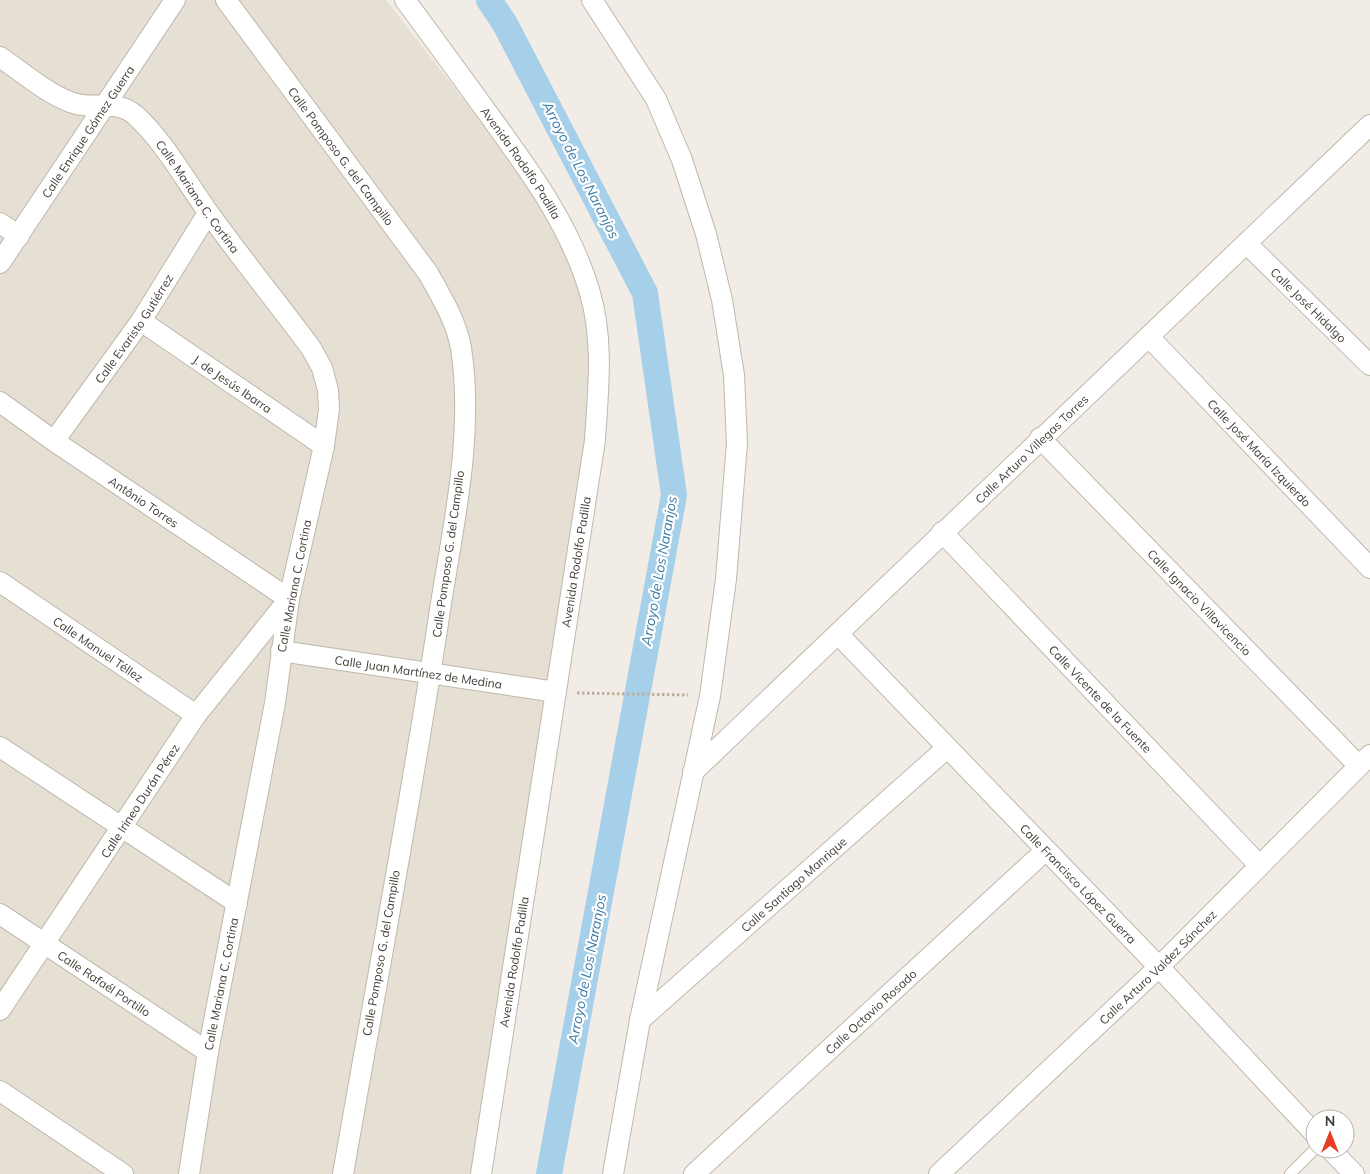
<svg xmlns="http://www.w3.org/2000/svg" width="1370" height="1174" viewBox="0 0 1370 1174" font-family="Mulish,sans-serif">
  <rect width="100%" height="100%" fill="#f1ede6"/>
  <path fill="#e5dfd4" d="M0,0H386L548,208L592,325V425L476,1174H0Z"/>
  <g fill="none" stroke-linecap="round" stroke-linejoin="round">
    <path stroke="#a6d0ea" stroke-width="26" d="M489,0L505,24L645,293L674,495L549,1174"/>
    <defs>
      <path id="service" d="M1290,1174L1315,1149"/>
      <g id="minor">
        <path id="s1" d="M226,0L428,273C441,297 456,320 461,348C475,439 451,534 438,623C410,807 375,991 343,1174"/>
        <path id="s2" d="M405,0C434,39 463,79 492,119C531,173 571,227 590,293C604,340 598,392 595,440L481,1174"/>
        <path d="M592,0L656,99L682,160L706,234L722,300L734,375L737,443L726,579L710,696L640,1020L613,1174"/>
        <path id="s3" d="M0,57C22,72 45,92 70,102C92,111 115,98 135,115C164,141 185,180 208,212C241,258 277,302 311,348L322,368L328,390L329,409L324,446L289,599L275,703L208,1052L189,1174"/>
        <path d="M0,223L19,236"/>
        <path id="s4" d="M1246,243L1370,365"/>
        <path id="s5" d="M0,263L175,0"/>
        <path id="s6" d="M141,321L324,446"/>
        <path id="s7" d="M1149,337L1370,568"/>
        <path id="s8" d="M0,402L54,441L289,599L196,715L0,1010"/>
        <path id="s9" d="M1040,438L1359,766"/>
        <path id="s10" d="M54,441L141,321L208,213"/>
        <path id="s11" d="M942,532L1259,865"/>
        <path id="s12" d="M0,582L196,715"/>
        <path id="s13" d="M839,635L1159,967L1315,1134"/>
        <path id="s14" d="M281,651L556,692"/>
        <path d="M0,747L237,903"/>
        <path id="s15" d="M693,772L1370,125"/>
        <path id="s16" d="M0,914L208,1052"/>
        <path id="s17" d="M640,1020L947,748"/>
        <path d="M0,1091L123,1174"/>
        <path d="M1330,1149L1354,1174"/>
        <path id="s18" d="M694,1174L1046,850"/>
        <path id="s19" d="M939,1174L1159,967L1370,755"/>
      </g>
    </defs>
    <use href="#service" stroke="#bfb8ac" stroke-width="12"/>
    <use href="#minor" stroke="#bfb8ac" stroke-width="22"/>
    <path stroke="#bcb09c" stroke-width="3" stroke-dasharray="2.5 2.5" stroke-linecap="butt" d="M577,693L688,695"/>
    <use href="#service" stroke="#fff" stroke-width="10"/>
    <use href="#minor" stroke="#fff" stroke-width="20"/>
  </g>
  <g text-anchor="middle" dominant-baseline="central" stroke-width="4.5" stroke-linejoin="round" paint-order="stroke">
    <g font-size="12" fill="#433e36" stroke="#fff">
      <text stroke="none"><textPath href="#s5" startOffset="158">Calle Enrique Gómez Guerra</textPath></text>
      <text stroke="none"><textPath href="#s1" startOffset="194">Calle Pomposo G. del Campillo</textPath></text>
      <text stroke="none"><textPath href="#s2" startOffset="200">Avenida Rodolfo Padilla</textPath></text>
      <text stroke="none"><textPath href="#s3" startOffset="254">Calle Mariana C. Cortina</textPath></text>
      <text stroke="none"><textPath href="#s4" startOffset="88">Calle José Hidalgo</textPath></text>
      <text stroke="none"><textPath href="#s10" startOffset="138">Calle Evaristo Gutiérrez</textPath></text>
      <text stroke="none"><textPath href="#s6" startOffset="111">J. de Jesús Ibarra</textPath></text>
      <text stroke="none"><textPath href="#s15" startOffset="468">Calle Arturo Villegas Torres</textPath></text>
      <text stroke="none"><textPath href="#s7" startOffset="160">Calle José María Izquierdo</textPath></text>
      <text stroke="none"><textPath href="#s8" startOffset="175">Antônio Torres</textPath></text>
      <text transform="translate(448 554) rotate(-82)">Calle Pomposo G. del Campillo</text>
      <text transform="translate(576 562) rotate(-81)">Avenida Rodolfo Padilla</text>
      <text transform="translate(294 586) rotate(-79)">Calle Mariana C. Cortina</text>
      <text stroke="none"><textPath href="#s9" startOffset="229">Calle Ignacio Villavicencio</textPath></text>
      <text stroke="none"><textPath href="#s12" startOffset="119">Calle Manuel Téllez</textPath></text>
      <text stroke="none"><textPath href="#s14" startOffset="139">Calle Juan Martínez de Medina</textPath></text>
      <text stroke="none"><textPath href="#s11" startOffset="230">Calle Vicente de la Fuente</textPath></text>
      <text transform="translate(140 801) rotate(-57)">Calle Irineo Durán Pérez</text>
      <text stroke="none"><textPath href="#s13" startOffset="345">Calle Francisco López Guerra</textPath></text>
      <text stroke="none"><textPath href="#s17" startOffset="205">Calle Santiago Manrique</textPath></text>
      <text transform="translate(381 953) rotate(-80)">Calle Pomposo G. del Campillo</text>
      <text transform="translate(514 962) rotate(-81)">Avenida Rodolfo Padilla</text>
      <text stroke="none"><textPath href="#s19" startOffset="301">Calle Arturo Valdez Sánchez</textPath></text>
      <text stroke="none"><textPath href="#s16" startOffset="125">Calle Rafaél Portillo</textPath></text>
      <text transform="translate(221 984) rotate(-79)">Calle Mariana C. Cortina</text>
      <text stroke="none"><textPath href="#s18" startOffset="240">Calle Octavio Rosado</textPath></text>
    </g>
    <g font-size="14" font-style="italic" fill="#387ba6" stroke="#fff">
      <text transform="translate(581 170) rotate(63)">Arroyo de Los Naranjos</text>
      <text transform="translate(659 571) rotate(-80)">Arroyo de Los Naranjos</text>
      <text transform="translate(587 969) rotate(-79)">Arroyo de Los Naranjos</text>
    </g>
  </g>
  <g transform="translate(1330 1134)"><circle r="24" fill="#ffffff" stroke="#b4b2af"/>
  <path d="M0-4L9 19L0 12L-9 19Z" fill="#e83e26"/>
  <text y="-8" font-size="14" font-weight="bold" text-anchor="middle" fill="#433e36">N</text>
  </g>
</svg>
